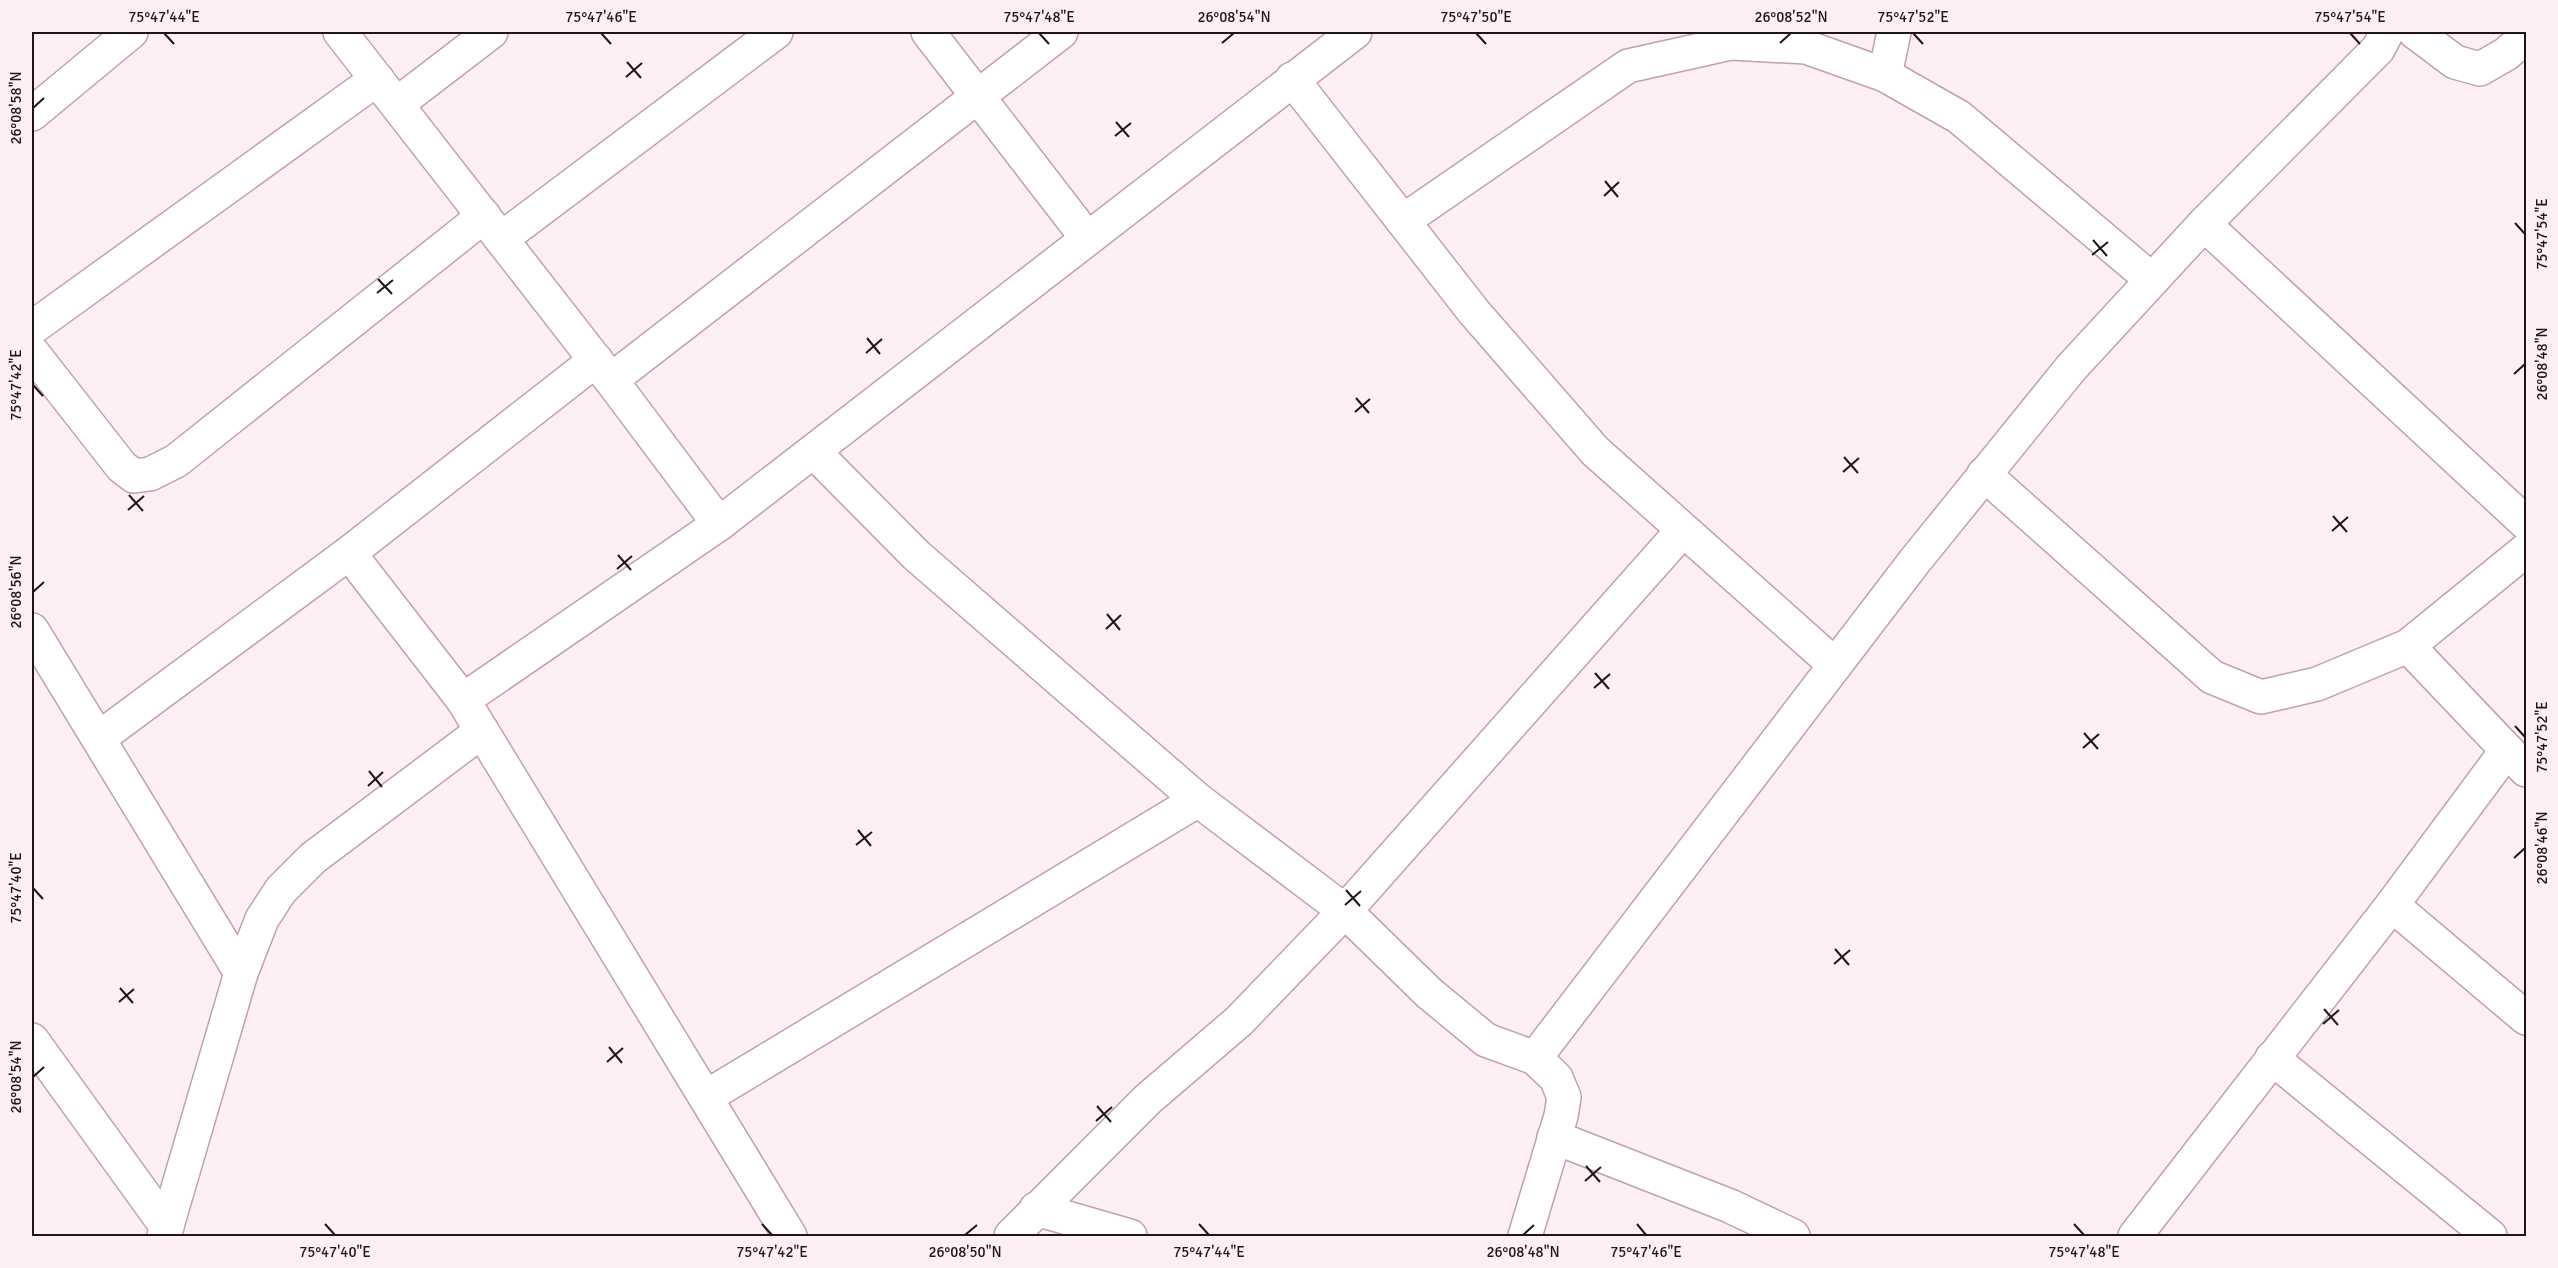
<svg xmlns="http://www.w3.org/2000/svg" width="2558" height="1268" viewBox="0 0 2558 1268" font-family="Signika,sans-serif">
  <rect width="100%" height="100%" fill="#fdeff2"/>
  <g fill="none" stroke-linecap="round" stroke-linejoin="round">
    <defs>
      <g id="minor">
        <path d="M340,32L611,380L719,524"/>
        <path d="M928,32L1087,238"/>
        <path d="M2415,32L2455,62L2480,69L2506,54L2526,37"/>
        <path d="M1885,75L1894,32"/>
        <path d="M1292,79L1474,312L1595,451L1835,665"/>
        <path d="M397,104L491,32"/>
        <path d="M32,114L131,32"/>
        <path d="M1403,221L1628,66L1731,43L1806,47L1885,75L1959,117L2152,280"/>
        <path d="M2204,224L2526,523"/>
        <path d="M501,239L776,32"/>
        <path d="M32,328L377,79"/>
        <path d="M32,352L122,467L134,476L150,474L176,461L484,216"/>
        <path d="M611,380L1061,32"/>
        <path d="M814,452L916,555L1198,800L1345,911L1429,993L1486,1040L1535,1058L1556,1078L1564,1097L1561,1116L1525,1236"/>
        <path d="M1984,474L2212,677L2261,697L2317,684L2408,646L2526,550"/>
        <path d="M349,553L463,700L790,1236"/>
        <path d="M32,630L241,973"/>
        <path d="M2408,646L2526,770"/>
        <path d="M463,700L719,524L1355,32"/>
        <path d="M99,738L349,553L596,360"/>
        <path d="M2392,905L2526,1018"/>
        <path d="M32,1040L167,1227"/>
        <path d="M1535,1058L1914,562L2071,368L2204,224L2378,49L2387,32"/>
        <path d="M2272,1058L2490,1236"/>
        <path d="M706,1097L1198,800"/>
        <path d="M1554,1137L1730,1206L1793,1236"/>
        <path d="M1036,1209L1130,1236"/>
        <path d="M164,1236L241,973L262,919L281,890L313,858L482,731"/>
        <path d="M1011,1236L1148,1099L1239,1021L1345,911L1683,530"/>
        <path d="M2135,1236L2392,905L2507,750"/>
      </g>
    </defs>
    <use href="#minor" stroke="#c2a1a9" stroke-width="36"/>
    <use href="#minor" stroke="#fff" stroke-width="33"/>
  </g>
  <path fill="none" stroke="#211518" stroke-width="2" d="M164,33L174,44M601,33L611,44M1039,33L1049,44M1476,33L1486,44M1913,33L1923,44M2350,33L2360,44M1222,43L1234,33M1780,43L1791,33M627,62L641,78M626,77L642,63M33,108L44,98M1116,122L1129,137M1115,136L1131,123M1605,181L1618,197M1604,196L1619,182M2515,223L2525,234M2093,240L2107,256M2092,255L2108,242M378,279L392,294M377,293L393,280M867,338L880,354M866,353L882,339M2514,374L2525,364M33,385L43,396M1356,398L1369,413M1355,412L1370,399M1844,457L1858,473M1843,472L1859,458M129,495L143,511M128,510L144,496M2333,516L2347,532M2332,531L2348,517M618,555L631,570M617,569L632,556M33,592L44,582M1107,614L1120,630M1106,629L1121,615M1595,673L1609,689M1594,688L1610,674M2515,726L2525,737M2084,733L2098,749M2083,748L2099,734M369,771L382,787M368,786L383,772M858,830L871,846M856,845L872,832M2514,858L2525,848M33,888L43,899M1346,890L1360,906M1345,905L1361,891M1835,949L1849,965M1834,964L1850,950M120,988L133,1003M119,1002L134,989M2324,1009L2338,1025M2323,1024L2339,1010M609,1047L622,1063M607,1062L623,1048M33,1077L44,1067M1097,1106L1111,1122M1096,1121L1112,1107M1586,1166L1600,1182M1585,1181L1601,1167M325,1224L335,1235M762,1224L772,1235M1199,1224L1209,1235M1637,1224L1646,1235M2074,1224L2084,1235M965,1235L977,1225M1523,1235L1534,1225"/>
  <rect width="2558" height="1268" fill="none" stroke="#fdeff2" stroke-width="66"/>
  <rect x="33" y="33" width="2492" height="1202" fill="none" stroke="#211518" stroke-width="2"/>
  <g font-size="15" text-anchor="middle" fill="#211518">
    <text x="164" y="22">75°47'44"E</text>
    <text x="601" y="22">75°47'46"E</text>
    <text x="1039" y="22">75°47'48"E</text>
    <text x="1234" y="22">26°08'54"N</text>
    <text x="1476" y="22">75°47'50"E</text>
    <text x="1791" y="22">26°08'52"N</text>
    <text x="1913" y="22">75°47'52"E</text>
    <text x="2350" y="22">75°47'54"E</text>
    <text transform="translate(16 108) rotate(-90)" y="5">26°08'58"N</text>
    <text transform="translate(2542 234) rotate(-90)" y="5">75°47'54"E</text>
    <text transform="translate(2542 364) rotate(-90)" y="5">26°08'48"N</text>
    <text transform="translate(16 385) rotate(-90)" y="5">75°47'42"E</text>
    <text transform="translate(16 592) rotate(-90)" y="5">26°08'56"N</text>
    <text transform="translate(2542 737) rotate(-90)" y="5">75°47'52"E</text>
    <text transform="translate(2542 848) rotate(-90)" y="5">26°08'46"N</text>
    <text transform="translate(16 888) rotate(-90)" y="5">75°47'40"E</text>
    <text transform="translate(16 1077) rotate(-90)" y="5">26°08'54"N</text>
    <text x="335" y="1257">75°47'40"E</text>
    <text x="772" y="1257">75°47'42"E</text>
    <text x="965" y="1257">26°08'50"N</text>
    <text x="1209" y="1257">75°47'44"E</text>
    <text x="1523" y="1257">26°08'48"N</text>
    <text x="1646" y="1257">75°47'46"E</text>
    <text x="2084" y="1257">75°47'48"E</text>
  </g>
</svg>
